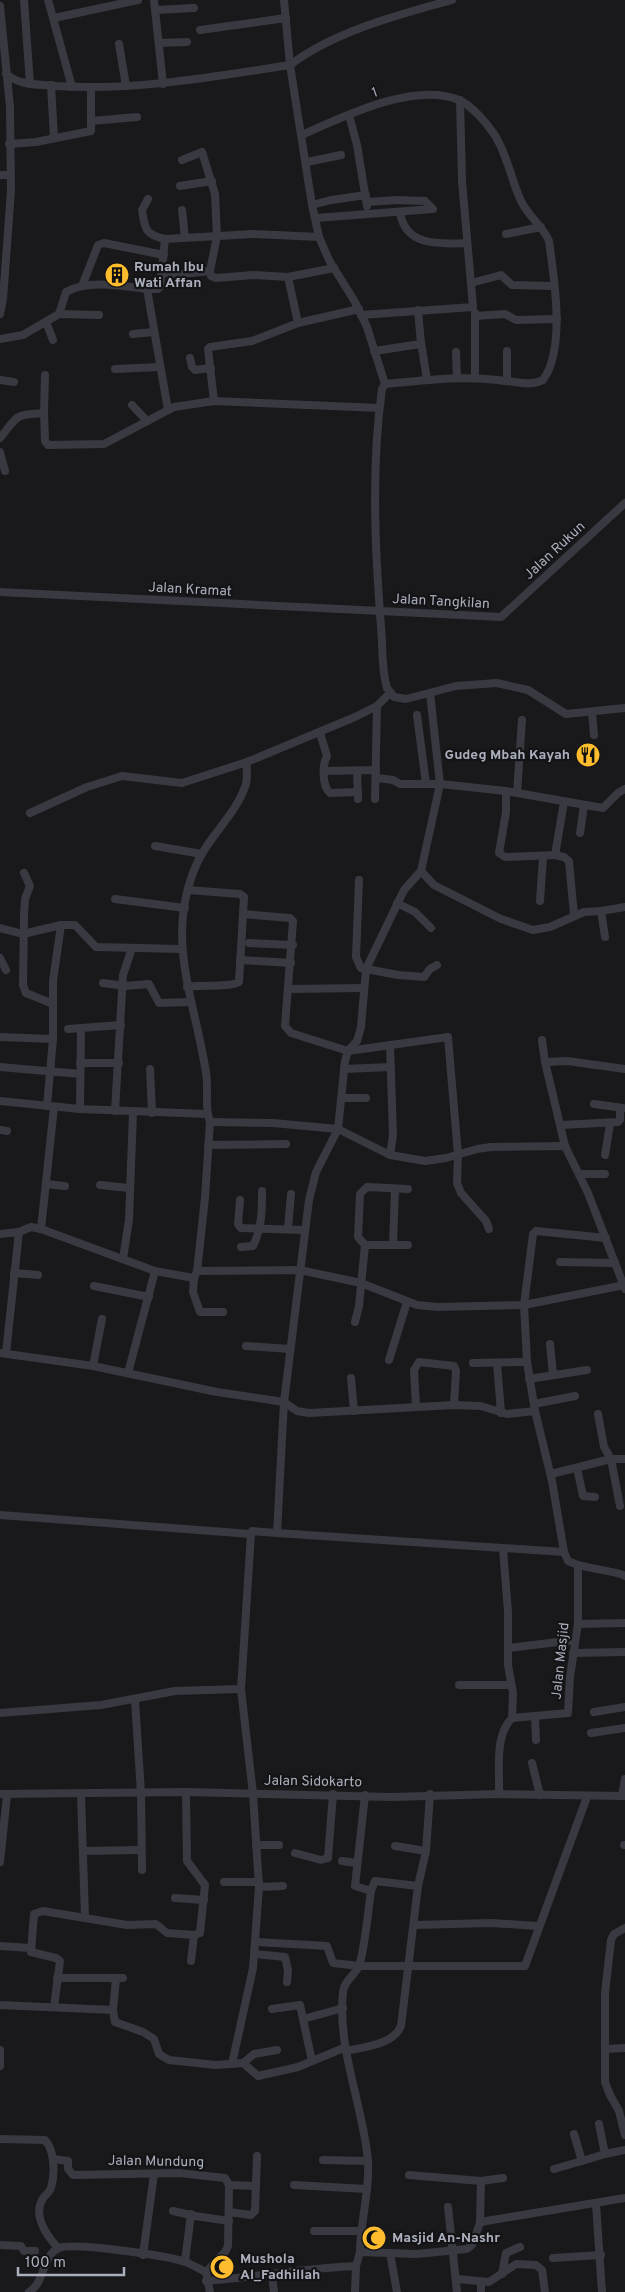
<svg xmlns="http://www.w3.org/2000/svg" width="625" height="2292" viewBox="0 0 625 2292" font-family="Overpass,sans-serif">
  <rect width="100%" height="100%" fill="#19191b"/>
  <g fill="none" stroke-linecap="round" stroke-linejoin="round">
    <g stroke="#393a41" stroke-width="8">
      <path d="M24,0L30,84"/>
      <path d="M48,0L72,87"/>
      <path d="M154,0L163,84"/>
      <path d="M284,0L290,65L312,205L319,237L329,260L355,302L367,327L385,384L382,389C371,467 375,549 381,627C383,647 381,668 387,688L394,697L406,699L456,686L497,683L528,690L566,714L625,708"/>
      <path d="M0,6L10,107L11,191L3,299L0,314"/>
      <path d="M156,10L194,8"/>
      <path d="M54,18L138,0"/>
      <path d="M200,30L286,18"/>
      <path d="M159,43L187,42"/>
      <path d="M119,44L126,86"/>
      <path d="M6,74C21,86 37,84 56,86C135,91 212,77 290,65C335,31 398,15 452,0"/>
      <path d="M51,85L54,138"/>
      <path d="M349,115L357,145L367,206"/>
      <path d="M91,121L137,117"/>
      <path d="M302,135C342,117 415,81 459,100C472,106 486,122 494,134C507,153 511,180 521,201C528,216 543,226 549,241C554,278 566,348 543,380C532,386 518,382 505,381C464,375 426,380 385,384"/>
      <path d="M9,144L36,142L91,131V88"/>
      <path d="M182,160L202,152L215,194L217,236L210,271L211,276L216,278L253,275L288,277L298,323"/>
      <path d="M307,162L341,155"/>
      <path d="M0,175H10"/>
      <path d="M180,186L212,181"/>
      <path d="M148,199L142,210C145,229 145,235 165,239"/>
      <path d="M312,205L331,200L366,195"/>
      <path d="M182,210L185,238"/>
      <path d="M400,212C405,247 440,244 467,243"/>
      <path d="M316,218L433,209L425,201L397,200L367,202"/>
      <path d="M506,234L541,227"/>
      <path d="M161,273L182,274L210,271"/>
      <path d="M288,277L334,268"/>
      <path d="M471,283L501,275L512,285L554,286"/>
      <path d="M82,286L98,245L104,243L164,255"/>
      <path d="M147,289H158L160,287L165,239L254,234L319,237"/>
      <path d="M475,313V378"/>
      <path d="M59,314L99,315"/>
      <path d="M361,315L473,307L462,181L460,100"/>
      <path d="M475,316L505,314L516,320L557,319"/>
      <path d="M46,322L53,340"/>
      <path d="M133,334L154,332"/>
      <path d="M0,339L23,335L59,314L66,292C87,279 124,286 147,289L168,410"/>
      <path d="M421,342L427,380"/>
      <path d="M374,351L421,344L418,310"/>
      <path d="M507,351V381"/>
      <path d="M456,352L457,377"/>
      <path d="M190,358L192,367L195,370L211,368"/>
      <path d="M115,369L159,367"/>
      <path d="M0,380L14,382"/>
      <path d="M214,401L208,349L210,347L252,341L298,323L359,309"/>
      <path d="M132,405L147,421"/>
      <path d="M44,413L45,441L48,445L104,444L174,407L214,401L379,408"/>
      <path d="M0,438C19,415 13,415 44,413L45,375"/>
      <path d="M0,452L5,471"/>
      <path d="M0,592L501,617L625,503"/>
      <path d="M592,712L594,735"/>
      <path d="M417,715L426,784"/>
      <path d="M320,733L327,756C322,765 322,786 330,793L358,792"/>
      <path d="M324,771L376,770"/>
      <path d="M357,771L358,799"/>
      <path d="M377,778L393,780L400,784H440L506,791L603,808L618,793L625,789"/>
      <path d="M506,791V812L499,853L505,857L555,855L564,802"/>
      <path d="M517,793L522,720"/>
      <path d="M375,799L377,706"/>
      <path d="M30,813L87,787L122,776L182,783L247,762"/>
      <path d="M580,833L584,805"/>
      <path d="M155,846L202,854"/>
      <path d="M555,855L564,857L569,861L574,915"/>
      <path d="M421,871L434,885L501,919L533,930L550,927L584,912L601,911"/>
      <path d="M24,873L30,886L25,899L24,916L23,985L26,993L53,1004"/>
      <path d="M359,880L356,957L361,968L398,975L424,977L430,969L437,965"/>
      <path d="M115,899L185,908"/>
      <path d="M540,901L543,857"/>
      <path d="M397,903L415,912L431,928"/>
      <path d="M243,914L290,918L293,921L285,1026L291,1033L348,1051L448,1037L458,1155L457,1183L461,1193L486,1221L489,1229"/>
      <path d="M0,928L23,934L61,925H75L96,947L181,949"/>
      <path d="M605,937L601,911L625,907"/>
      <path d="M249,943L293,945"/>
      <path d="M0,958L6,970"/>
      <path d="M240,960L291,963"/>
      <path d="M103,983L125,986L149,984L159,1003L190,1002"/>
      <path d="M187,987C198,985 233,987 239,982L244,897L240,894L188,890"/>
      <path d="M288,989L363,988"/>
      <path d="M68,1029L121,1025"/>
      <path d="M0,1037L53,1039"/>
      <path d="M542,1040L545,1062L565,1146"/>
      <path d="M545,1062L567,1061L625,1069"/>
      <path d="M80,1063H119"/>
      <path d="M0,1067L80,1074"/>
      <path d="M150,1069L152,1113"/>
      <path d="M344,1069L391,1067"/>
      <path d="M341,1098H366"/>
      <path d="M0,1101L80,1109L207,1114"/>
      <path d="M594,1104L623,1108"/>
      <path d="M47,1106L53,1039V981L61,925"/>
      <path d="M80,1109L81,1028"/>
      <path d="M115,1111L123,975L132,948"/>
      <path d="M210,1122L273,1123L338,1129L390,1155L393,1135L390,1045"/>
      <path d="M561,1125L618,1122L620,1120V1108"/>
      <path d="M0,1130L7,1131"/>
      <path d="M208,1145L286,1144"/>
      <path d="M390,1155L425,1161L446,1158L477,1149L491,1147L565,1146L588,1193L625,1289"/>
      <path d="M605,1155L610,1124"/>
      <path d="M579,1174H605"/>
      <path d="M46,1184L65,1186"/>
      <path d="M100,1185L129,1188"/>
      <path d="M240,1200L238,1224L241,1228L305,1230"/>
      <path d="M288,1228L291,1194"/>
      <path d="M41,1229L54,1107"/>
      <path d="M19,1232L31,1227L41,1229L155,1271L194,1278"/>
      <path d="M0,1234L19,1232L6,1353"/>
      <path d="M365,1245L358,1237L360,1194L367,1187L408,1189"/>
      <path d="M393,1245L395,1189"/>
      <path d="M241,1247L253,1246C262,1228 262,1210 262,1191"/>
      <path d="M123,1259L129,1220L133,1112"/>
      <path d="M560,1262L615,1263"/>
      <path d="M197,1271L300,1270L361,1283L417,1305L437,1307L524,1305L625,1285"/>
      <path d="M14,1273L38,1275"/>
      <path d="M94,1286L149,1297"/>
      <path d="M223,1312H200L193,1292L194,1278L197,1271L205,1198L210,1122C204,1107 209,1089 206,1073C195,999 163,936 198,861C211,834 237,813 246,784C248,777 246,769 247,762L355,717L377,706L390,693"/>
      <path d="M355,1322L359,1306L365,1245H408"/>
      <path d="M550,1344L553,1375"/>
      <path d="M246,1346L290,1349"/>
      <path d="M0,1353L93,1366L217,1392L284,1402L297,1411L309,1413L454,1405L481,1406L507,1414L535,1411L552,1481L564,1552L568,1561C583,1569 618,1571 625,1576"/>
      <path d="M389,1360L407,1302"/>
      <path d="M473,1363L527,1362"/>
      <path d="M497,1363L501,1413"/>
      <path d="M93,1366L102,1319"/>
      <path d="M128,1373L155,1271"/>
      <path d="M351,1378L354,1411"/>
      <path d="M529,1379L587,1370"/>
      <path d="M534,1404L575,1396"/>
      <path d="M416,1407L414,1370L419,1362L454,1366L456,1371L454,1405"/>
      <path d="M535,1411L527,1362L524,1305L533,1234L536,1231L606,1238"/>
      <path d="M598,1414L604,1447L611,1459L620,1506"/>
      <path d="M577,1468L583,1496L595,1497"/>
      <path d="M551,1474L611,1459H625"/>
      <path d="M0,1515L251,1534L252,1531L277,1533L564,1552"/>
      <path d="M277,1533L284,1402L309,1200L316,1172L338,1129L345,1061L348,1051L357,1041L361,1027L366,969L404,890L421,871L440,784L430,693"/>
      <path d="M503,1549L508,1612V1665L513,1693L512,1718"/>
      <path d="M578,1624L625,1623"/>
      <path d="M508,1648L575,1640"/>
      <path d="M573,1653L625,1652"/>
      <path d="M459,1685H510"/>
      <path d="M135,1700L141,1793L142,1870"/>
      <path d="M594,1712L625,1707"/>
      <path d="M0,1713L101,1705L175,1691L241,1689"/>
      <path d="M535,1717L536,1740"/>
      <path d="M591,1733L625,1728"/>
      <path d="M532,1763L540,1795"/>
      <path d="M0,1794L186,1792L391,1797L499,1794L625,1796"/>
      <path d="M81,1794L85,1918"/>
      <path d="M499,1794C500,1770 494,1736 512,1718L568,1713L570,1677L578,1624V1566"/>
      <path d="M365,1795L355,1886L371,1891"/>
      <path d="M622,1796L625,1779"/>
      <path d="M256,1845H279"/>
      <path d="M624,1845H625"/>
      <path d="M395,1846L426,1851"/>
      <path d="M83,1851L141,1850"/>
      <path d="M295,1853L321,1860L328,1858L333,1794"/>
      <path d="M342,1861L357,1863"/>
      <path d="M0,1862L7,1795"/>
      <path d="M224,1882H259"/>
      <path d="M259,1887L283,1886"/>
      <path d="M175,1898L204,1900"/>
      <path d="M415,1925L491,1923L538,1926"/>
      <path d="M625,1928L614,1934L611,1940L605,1993V2082L610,2095L619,2111L625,2135"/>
      <path d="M257,1942L327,1946L333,1963L359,1966H525L587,1797"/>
      <path d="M0,1946L30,1948"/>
      <path d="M255,1954L285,1957L288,1970L287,1982"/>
      <path d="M191,1961L194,1935"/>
      <path d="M57,1978H123"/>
      <path d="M116,1979L113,2010L115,2022L143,2032L154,2039L159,2054L169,2060L216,2065L243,2063L258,2076L298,2067L346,2047"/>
      <path d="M0,2005L113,2010"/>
      <path d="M54,2007L60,1961L56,1958L31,1952L34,1914L43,1911L127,1925L156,1924L167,1933L194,1935L200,1933L205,1885L187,1861L186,1792"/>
      <path d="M272,2009L300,2005L312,2061"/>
      <path d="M303,2019L343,2008"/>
      <path d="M605,2049L625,2048"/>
      <path d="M0,2050V2066"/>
      <path d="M346,2051C364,2047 393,2045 401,2026L418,1886L426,1851L430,1794"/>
      <path d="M243,2063L254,2054L277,2050"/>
      <path d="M232,2064L253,1968L259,1887L253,1794L241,1689L251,1534"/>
      <path d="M599,2124L605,2154L625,2150"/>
      <path d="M574,2134L582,2161L605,2154"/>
      <path d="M0,2139L45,2140C55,2151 55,2174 51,2188C49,2194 44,2195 42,2200C33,2217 47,2236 58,2248"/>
      <path d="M53,2159L68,2161V2169L73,2175L179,2173L225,2178L229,2185L228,2246L225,2252L206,2272"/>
      <path d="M323,2160L368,2161"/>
      <path d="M554,2169L582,2161"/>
      <path d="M409,2175L481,2181L503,2178"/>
      <path d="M229,2185L256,2186"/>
      <path d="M294,2185L367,2189"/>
      <path d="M596,2204L602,2292"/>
      <path d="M448,2207L457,2292"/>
      <path d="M173,2211L195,2216L229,2221"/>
      <path d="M229,2212L251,2215L255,2211L257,2156"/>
      <path d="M480,2223L481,2181"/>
      <path d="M314,2231H360"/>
      <path d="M0,2245L21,2246L24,2251H35"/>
      <path d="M360,2252C360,2222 370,2192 368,2161C363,2105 337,2049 343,1992C344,1981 355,1975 359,1966C365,1948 368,1911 371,1891L375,1881L418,1886"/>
      <path d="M390,2253L397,2292"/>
      <path d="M143,2255L154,2174"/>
      <path d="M553,2258L601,2255"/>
      <path d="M185,2261L191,2214"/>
      <path d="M502,2274L506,2253L520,2247"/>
      <path d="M272,2275L274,2292"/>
      <path d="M457,2279L489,2282L516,2264L536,2265L542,2270L545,2292"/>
      <path d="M206,2281C257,2277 305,2268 356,2266"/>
      <path d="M481,2282V2292"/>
      <path d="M29,2292C45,2283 42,2255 59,2248C73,2242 169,2256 185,2262C192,2264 199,2269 206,2272L210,2292"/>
      <path d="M355,2292L356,2266L360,2252L417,2254L467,2249L472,2245L480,2223L486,2221L625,2198"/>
    </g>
  </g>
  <defs>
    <symbol id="building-disc" viewBox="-11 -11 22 22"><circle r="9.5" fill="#ffbd2d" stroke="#141416"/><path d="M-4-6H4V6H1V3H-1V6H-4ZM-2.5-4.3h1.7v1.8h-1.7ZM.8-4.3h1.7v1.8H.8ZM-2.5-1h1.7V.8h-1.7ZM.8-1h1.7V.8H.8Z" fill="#111"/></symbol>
    <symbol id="restaurant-disc" viewBox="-11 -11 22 22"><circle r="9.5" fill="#ffbd2d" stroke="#141416"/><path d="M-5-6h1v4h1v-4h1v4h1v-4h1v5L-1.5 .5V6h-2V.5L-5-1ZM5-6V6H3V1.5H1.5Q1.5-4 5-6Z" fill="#111"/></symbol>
    <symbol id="mosque-disc" viewBox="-11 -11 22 22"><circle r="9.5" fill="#ffbd2d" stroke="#141416"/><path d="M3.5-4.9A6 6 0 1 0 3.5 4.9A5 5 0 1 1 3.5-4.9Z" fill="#111"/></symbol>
  </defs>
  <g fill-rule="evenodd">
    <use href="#building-disc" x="103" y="261" width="28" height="28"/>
    <use href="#restaurant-disc" x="574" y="741" width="28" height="28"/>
    <use href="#mosque-disc" x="360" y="2224" width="28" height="28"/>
    <use href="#mosque-disc" x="208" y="2253" width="28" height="28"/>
  </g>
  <g text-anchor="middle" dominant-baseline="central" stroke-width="4.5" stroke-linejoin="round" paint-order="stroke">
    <g font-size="14" fill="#aaafbc" stroke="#141416">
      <text transform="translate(375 93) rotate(-19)">1</text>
      <text transform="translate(555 551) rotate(-43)">Jalan Rukun</text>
      <text transform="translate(190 590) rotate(3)">Jalan Kramat</text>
      <text transform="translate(441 602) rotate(3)">Jalan Tangkilan</text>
      <text transform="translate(561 1661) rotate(-84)">Jalan Masjid</text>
      <text transform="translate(313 1782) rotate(1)">Jalan Sidokarto</text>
      <text transform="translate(156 2162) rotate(1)">Jalan Mundung</text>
    </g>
    <g font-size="14" font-weight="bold" fill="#aaafbc" stroke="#141416" text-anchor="start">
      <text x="134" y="267">Rumah Ibu<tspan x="134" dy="16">Wati Affan</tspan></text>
      <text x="570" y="755" text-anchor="end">Gudeg Mbah Kayah</text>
      <text x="392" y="2238">Masjid An-Nashr</text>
      <text x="240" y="2259">Mushola<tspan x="240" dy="16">Al_Fadhillah</tspan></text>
    </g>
  </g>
  <path d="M18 2267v8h106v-8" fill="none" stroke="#aaafbc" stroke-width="2.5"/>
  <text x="25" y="2267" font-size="15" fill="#aaafbc" stroke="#141416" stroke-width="4" paint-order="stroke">100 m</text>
</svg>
